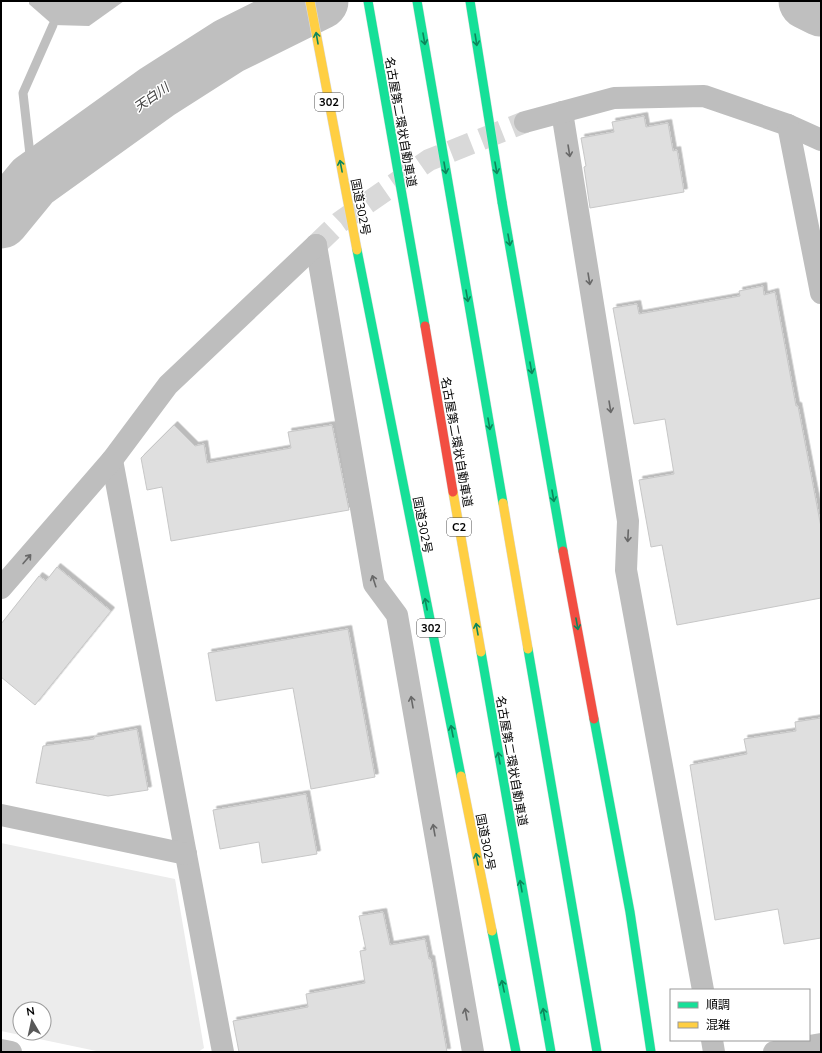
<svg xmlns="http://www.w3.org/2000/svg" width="822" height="1053" viewBox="0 0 822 1053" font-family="Mulish,'Noto Sans JP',sans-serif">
  <defs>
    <filter id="shadow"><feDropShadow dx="3.5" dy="-3.5" stdDeviation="0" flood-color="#0004"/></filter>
  </defs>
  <rect width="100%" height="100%" fill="#fff"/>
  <path fill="#ececec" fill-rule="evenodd" d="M1,843L175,879L204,1048L198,1052H101L1,1031ZM20,1009H44V1033H20Z"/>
  <path fill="#bfbfbf" d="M29,1H124L89,26L53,25L29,4Z"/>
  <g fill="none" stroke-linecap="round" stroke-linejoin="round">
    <path stroke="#bfbfbf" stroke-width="9" d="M33,181L23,93L53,25"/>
    <g stroke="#bfbfbf" stroke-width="57">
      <path d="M807,1L821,8"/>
      <path d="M1,220L33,181L157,92L229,46L320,1"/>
    </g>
  </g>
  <g fill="#dfdfdf" stroke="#c7c7c7" filter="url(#shadow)">
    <path d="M644,116L646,127L668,123L673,151L677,150L684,192L590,208L584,167L586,166L581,138L614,132L612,122Z"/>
    <path d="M763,286L764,295L775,292L796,406H798L821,527V598L677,625L662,545L651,547L639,480L674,474L665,419L634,424L613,308L637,304L639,314L740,296L739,291Z"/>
    <path d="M174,425L195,446L204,444L207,463L291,448L288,432L332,425L349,510L171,541L162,487L147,490L141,458Z"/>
    <path d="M57,567L111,611L35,705L1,677V624L39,576L46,581Z"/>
    <path d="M348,629L375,777L311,789L293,688L216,701L208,653Z"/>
    <path d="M821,718V938L784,944L778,909L715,920L690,765L747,754L744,739L796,731L795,722Z"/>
    <path d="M137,729L148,790L108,796L36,783L43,746L94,739V737Z"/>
    <path d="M306,794L317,854L262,863L259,842L220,849L213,810Z"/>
    <path d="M383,912L390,945L425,939L429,959H431L447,1052H239L233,1021L308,1007L306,994L365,983L360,951L366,950L359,916Z"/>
  </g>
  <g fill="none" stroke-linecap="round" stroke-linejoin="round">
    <path stroke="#d9d9d9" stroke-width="22" stroke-dasharray="22 11" stroke-linecap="butt" d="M316,245L340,222L429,160L525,122"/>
    <defs>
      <g id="fast">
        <path d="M502,202L563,551"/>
        <path d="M357,250L461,776"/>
        <path d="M594,719L630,912L651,1052"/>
        <path d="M492,931L516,1052"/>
      </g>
      <g id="slow">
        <path d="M310,1L357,250"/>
        <path d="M461,776L492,931"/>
      </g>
      <path id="jam" d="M563,551L594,719"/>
    </defs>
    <use href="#fast" stroke="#dbdbdb" stroke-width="10"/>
    <use href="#slow" stroke="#dbdbdb" stroke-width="10"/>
    <use href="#jam" stroke="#dbdbdb" stroke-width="10"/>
    <g stroke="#bebebe" stroke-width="22">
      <path d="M562,112L628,521L626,570L703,990"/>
      <path d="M525,122L614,98L704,96L788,125L821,140"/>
      <path d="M788,125L821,293"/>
      <path d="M316,245L374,584L397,615L473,1052"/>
      <path d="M112,460L223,1052"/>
      <path d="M1,588L112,460L168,385L316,245"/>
      <path d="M1,815L186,854"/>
      <path d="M712,1040L714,1052"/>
      <path d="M1,1050L11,1052"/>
      <path d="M774,1052L821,1044"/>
    </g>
    <use href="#fast" stroke="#16e098" stroke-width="9"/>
    <use href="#slow" stroke="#ffcf43" stroke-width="9"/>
    <use href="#jam" stroke="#f24e42" stroke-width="9"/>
    <defs>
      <g id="fast-bridge">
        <path d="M368,1L425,326"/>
        <path d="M417,1L503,503"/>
        <path d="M470,1L502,202"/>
        <path d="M528,649L597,1052"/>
        <path d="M481,652L551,1052"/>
      </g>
      <g id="slow-bridge">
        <path d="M453,492L481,652"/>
        <path d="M503,503L528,649"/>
      </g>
      <path id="jam-bridge" d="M425,326L453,492"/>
    </defs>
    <use href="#fast-bridge" stroke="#dbdbdb" stroke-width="10" stroke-linecap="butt"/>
    <use href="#slow-bridge" stroke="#dbdbdb" stroke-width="10" stroke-linecap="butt"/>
    <use href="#jam-bridge" stroke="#dbdbdb" stroke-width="10" stroke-linecap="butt"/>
    <use href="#fast-bridge" stroke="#16e098" stroke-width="9"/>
    <use href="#slow-bridge" stroke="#ffcf43" stroke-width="9"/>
    <use href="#jam-bridge" stroke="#f24e42" stroke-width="9"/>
  </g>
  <defs><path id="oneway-shaft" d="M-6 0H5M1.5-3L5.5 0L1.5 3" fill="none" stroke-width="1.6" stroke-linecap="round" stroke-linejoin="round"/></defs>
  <g stroke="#0d865b">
    <use href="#oneway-shaft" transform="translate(317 38) rotate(-100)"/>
    <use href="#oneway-shaft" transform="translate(424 39) rotate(80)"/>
    <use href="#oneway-shaft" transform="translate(476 40) rotate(81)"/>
    <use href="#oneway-shaft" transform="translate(341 166) rotate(-101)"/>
    <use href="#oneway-shaft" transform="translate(445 168) rotate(80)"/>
    <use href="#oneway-shaft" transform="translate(496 168) rotate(80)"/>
    <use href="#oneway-shaft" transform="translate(509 240) rotate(80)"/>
    <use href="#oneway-shaft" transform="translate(467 296) rotate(80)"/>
    <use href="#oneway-shaft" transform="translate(531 368) rotate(80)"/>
    <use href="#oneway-shaft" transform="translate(489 424) rotate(80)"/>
    <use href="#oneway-shaft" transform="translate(553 496) rotate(80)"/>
    <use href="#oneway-shaft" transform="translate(426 604) rotate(-101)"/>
    <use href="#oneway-shaft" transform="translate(577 624) rotate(80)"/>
    <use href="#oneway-shaft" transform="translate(477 629) rotate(-100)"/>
    <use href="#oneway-shaft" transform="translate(452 731) rotate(-101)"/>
    <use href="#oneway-shaft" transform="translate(499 758) rotate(-100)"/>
    <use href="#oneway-shaft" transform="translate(477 859) rotate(-101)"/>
    <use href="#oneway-shaft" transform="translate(521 886) rotate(-100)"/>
    <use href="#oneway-shaft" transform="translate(503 986) rotate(-102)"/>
    <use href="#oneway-shaft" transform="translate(544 1014) rotate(-100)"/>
  </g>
  <g stroke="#686868">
    <use href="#oneway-shaft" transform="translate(569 151) rotate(81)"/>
    <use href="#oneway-shaft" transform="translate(589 279) rotate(81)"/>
    <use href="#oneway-shaft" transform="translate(610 407) rotate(81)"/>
    <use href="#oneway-shaft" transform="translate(628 536) rotate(93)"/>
    <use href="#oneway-shaft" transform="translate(27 559) rotate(-49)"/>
    <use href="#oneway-shaft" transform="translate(374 581) rotate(-108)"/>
    <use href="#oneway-shaft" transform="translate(412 702) rotate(-100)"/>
    <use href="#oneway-shaft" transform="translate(434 830) rotate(-100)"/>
    <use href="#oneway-shaft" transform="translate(466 1014) rotate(-100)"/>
  </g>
  <g text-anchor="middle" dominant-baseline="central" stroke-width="3" stroke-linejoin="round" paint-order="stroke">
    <g fill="#fff" stroke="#4c4c4c" stroke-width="1">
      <rect x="315" y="93" width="28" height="18" rx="3"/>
      <rect x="447" y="518" width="24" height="18" rx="3"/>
      <rect x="417" y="619" width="28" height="18" rx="3"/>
    </g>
    <g font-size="11" font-weight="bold" fill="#000">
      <text x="329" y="102">302</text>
      <text x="459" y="527">C2</text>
      <text x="431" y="628">302</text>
    </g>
    <g font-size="12" fill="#000" stroke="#fff">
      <text transform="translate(401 122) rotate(80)">名古屋第二環状自動車道</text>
      <text transform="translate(361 207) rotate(79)">国道302号</text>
      <text transform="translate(457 442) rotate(80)">名古屋第二環状自動車道</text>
      <text transform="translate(423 525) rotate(79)">国道302号</text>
      <text transform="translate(512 761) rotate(80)">名古屋第二環状自動車道</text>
      <text transform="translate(486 842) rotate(79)">国道302号</text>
    </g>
    <g font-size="13" font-style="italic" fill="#444" stroke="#fff">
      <text transform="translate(151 97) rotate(-35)">天白川</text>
    </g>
  </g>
  <rect width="822" height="1053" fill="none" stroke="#000000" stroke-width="4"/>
  <rect x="670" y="989" width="140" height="52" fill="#ffffff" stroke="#999999"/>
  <rect x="678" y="1002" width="20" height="6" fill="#16e098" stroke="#999999"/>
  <text x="706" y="1009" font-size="12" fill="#000000">順調</text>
  <rect x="678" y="1022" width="20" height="6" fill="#ffcf43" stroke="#999999"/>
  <text x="706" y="1029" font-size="12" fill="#000000">混雑</text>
  <g transform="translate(32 1021) rotate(351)"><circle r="19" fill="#ffffff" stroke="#999999"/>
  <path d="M0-3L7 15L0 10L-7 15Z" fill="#595959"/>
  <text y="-6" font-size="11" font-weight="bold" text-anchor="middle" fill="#000000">N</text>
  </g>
</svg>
